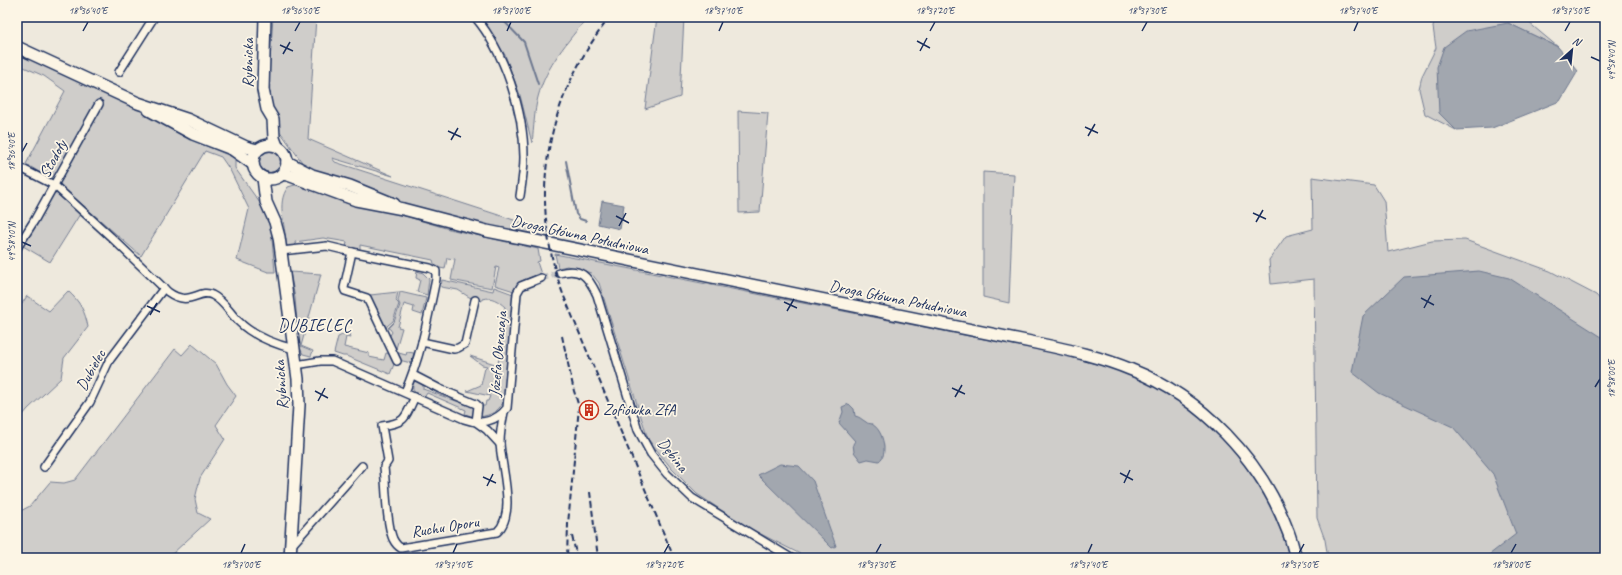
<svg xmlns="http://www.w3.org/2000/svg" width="1622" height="575" viewBox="0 0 1622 575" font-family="Caveat,sans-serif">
  <rect width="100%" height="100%" fill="#eee9dd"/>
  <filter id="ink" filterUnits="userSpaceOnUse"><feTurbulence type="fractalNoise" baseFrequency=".025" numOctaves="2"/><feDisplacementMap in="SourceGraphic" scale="8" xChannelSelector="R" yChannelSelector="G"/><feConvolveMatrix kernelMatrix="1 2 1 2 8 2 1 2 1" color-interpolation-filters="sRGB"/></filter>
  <g filter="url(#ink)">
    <g fill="#cfcdca" stroke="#757e94">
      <path d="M273,17H316L308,139L393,176L332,158L335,162L520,222L535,229V235L481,225L422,211L311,172L304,165L279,130L270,97L269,76Z"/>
      <path d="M480,17H588C568,41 546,66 538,97C534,112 534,128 532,143L520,95L505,55Z"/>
      <path d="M657,17H684L680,97L645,109Z"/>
      <path d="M1436,17H1522L1558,47L1508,23L1439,112L1456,130L1425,114L1419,89L1422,76L1436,48L1433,27Z"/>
      <path d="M17,53L138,109L183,136L235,158V168L262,206L271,229L275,272H268L237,260L249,209L230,170L221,157L205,151L141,256L59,184L26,164L65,91L44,76L17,64Z"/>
      <path d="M738,111L768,113L760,212L739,213Z"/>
      <circle cx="270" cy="162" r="13"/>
      <path d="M983,172L1014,174L1009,303L983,297Z"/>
      <path d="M1312,177L1374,185L1384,201L1388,252L1432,241L1465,240L1550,271L1596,295L1605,305V558H1328L1325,540L1317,518L1314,279L1271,284L1269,260L1286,236L1313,229Z"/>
      <path d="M298,184L449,229L538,249L540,261L537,262L541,274C531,278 517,279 514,291L495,285L499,268L496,267L492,288L451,280L455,259L447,258L445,269L435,267L433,260L360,245V250L346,247L347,242L323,238L295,242L296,247L286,248C287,228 275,204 288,187Z"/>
      <path d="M55,192L80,214L50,262L23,246Z"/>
      <path d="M555,254L1065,355C1086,362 1108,366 1129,374C1207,404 1268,479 1290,558H808L745,526L697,494L672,469L648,439L599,283L591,273L567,266L558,268Z"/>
      <path d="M417,271L423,273L429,279L427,295L417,292L420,280L416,278Z"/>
      <path d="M290,272L321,274L301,346L313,351L311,356L303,354L299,346L295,298Z"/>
      <path d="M442,280L493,291L494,287L513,294L505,398C500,411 492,415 479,417L480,406H485L486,401H488L490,396L467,391L481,385L485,368L487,366L482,365L470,356L498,365L505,307C498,301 492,296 482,299V301L469,297L458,290L441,287Z"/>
      <path d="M68,291C80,302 85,311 88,327L64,358L61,378L28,409L17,422V311L27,296L49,311Z"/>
      <path d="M398,292L396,301L399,304L393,321L387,326L386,330L370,295Z"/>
      <path d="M400,292L426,298L422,315L413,312L414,307L404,304L398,327L402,328L395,352L406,355L407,352L414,353L411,363L399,360L389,337L392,332L390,329L388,328L394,322L400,305L398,301Z"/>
      <path d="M349,332L350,338L346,337L344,347L369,353V357L384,360L386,353L390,354L395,362L390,374L346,356H343L334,353L338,337Z"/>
      <path d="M192,344L216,364L227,384L236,396L216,425L225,439L200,478L195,499L198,513L210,519L172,554L175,553L176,558H17V513L30,506L50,482L64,483L75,480L175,349L182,355Z"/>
      <path d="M417,381L423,383V389L473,407L475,408L474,417L465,414L466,410L427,393L424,398C417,394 410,392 414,382Z"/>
    </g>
    <g fill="#a2a7af" stroke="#6c778f">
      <path d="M1508,23L1558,47L1578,71L1560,101L1492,128L1456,130L1439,113L1437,67L1444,47L1466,31Z"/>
      <path d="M602,201L624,205L620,229L598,224Z"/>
      <path d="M1479,271L1509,278L1605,339V558H1485L1516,534L1493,474L1453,427L1379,393L1352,372L1363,316L1404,277Z"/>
      <path d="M849,404L854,409L855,416C860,417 861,419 866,422C868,424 869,423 872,424C880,429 883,438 884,447C884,453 884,457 879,461L868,459L861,461L854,452L853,444L855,441L839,423L843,412L842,407Z"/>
      <path d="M780,464L799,466L813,481L836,546L832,548L758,475Z"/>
    </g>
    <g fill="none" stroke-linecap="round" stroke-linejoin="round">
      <g stroke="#6c778f" stroke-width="2">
        <path d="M500,17L524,42L538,84"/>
        <path d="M566,161L576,214L580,219L586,221"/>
      </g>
      <path stroke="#c4c4c4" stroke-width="7" stroke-dasharray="7 3.5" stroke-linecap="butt" d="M541,278L559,273"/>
      <defs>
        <g id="street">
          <path d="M475,17C504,51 524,111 524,157C524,170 522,183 520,196"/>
          <path d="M119,72L154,17"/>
          <path d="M17,166L54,185L111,237L168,292C190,308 199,288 212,295C223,300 230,313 238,321C253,336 274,344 294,349"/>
          <path d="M17,248L34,221L99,104"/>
          <path d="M281,251L327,246L352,252"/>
          <path d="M559,273C581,267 588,276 597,295L638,430L651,454L667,474L692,498L791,558"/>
          <path d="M422,342L454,349L458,348L465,344L475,300"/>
          <path d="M397,361L367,298L345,291L344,288L352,252L430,268L436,271V279C428,317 421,356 405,392"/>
          <path d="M296,365L320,361H332L464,419C480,425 496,422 507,408L517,293L521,286L541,278"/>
          <path d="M413,375L440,389L476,404L478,406L476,422L487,430L500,444"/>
          <path d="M415,397C404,418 408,422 382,426L388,461L384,467C386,485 386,523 393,539C395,543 397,546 401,548L497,532C517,514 501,467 500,443C500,433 502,422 504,412"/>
          <path d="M44,467L90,402L109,361L164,288"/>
          <path d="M291,546L362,466"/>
        </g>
        <g id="secondary">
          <path d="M265,17L263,90L267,109L273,119L274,138L277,146"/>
          <path d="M17,47L138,103L189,120L246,147L257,150"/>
          <path d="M149,110L193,134L232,149L253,164"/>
          <circle cx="270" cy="162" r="17"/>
          <path d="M287,162L312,175L350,186L394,204"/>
          <path d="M282,174L288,175L356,200L403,209L487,231L1036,343C1069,350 1101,357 1132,370C1201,397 1261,460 1287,529C1291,538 1293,548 1296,558"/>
          <path d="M263,178L266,202L275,222L279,237L298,379L299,405L290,558"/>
        </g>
      </defs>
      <use href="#street" stroke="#1b2f5e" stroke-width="10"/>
      <use href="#secondary" stroke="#1b2f5e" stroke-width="14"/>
      <use href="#street" stroke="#fcf5e5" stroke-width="7"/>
      <use href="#secondary" stroke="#fcf5e5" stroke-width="11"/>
      <g stroke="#1b2f5e" stroke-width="2" stroke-dasharray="6 3" stroke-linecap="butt">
        <path d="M610,17C546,98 527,196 563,294L674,558"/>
        <path d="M562,336L574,391L579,407L568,524L567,558"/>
        <path d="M590,492L598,558"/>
        <path d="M572,536L577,558"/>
        <path d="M635,554L636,558"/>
        <path d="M623,557V558"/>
      </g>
    </g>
  </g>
  <path fill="none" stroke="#1b2f5e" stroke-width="1.5" d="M83,31L88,22M295,31L300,22M507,31L511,22M719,31L723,22M930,31L935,22M1142,31L1147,22M1354,31L1358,22M1565,31L1570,22M917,41L930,48M280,45L293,51M920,51L927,38M283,54L290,42M1591,57L1600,61M1085,127L1098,133M448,131L461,137M1088,136L1095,124M451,140L458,128M22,152L27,143M1253,213L1266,219M616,216L629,223M1256,222L1263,210M619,226L626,213M22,242L31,246M1421,298L1434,305M784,302L797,308M147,306L160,312M1424,308L1431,295M787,311L794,299M150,315L157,303M1595,387L1600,379M952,388L965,394M315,391L328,398M955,397L962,385M318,401L325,388M1120,473L1133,480M483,477L496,483M1124,483L1130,470M487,486L493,474M241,553L245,544M453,553L457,544M664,553L669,544M876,553L881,544M1088,553L1092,544M1299,553L1304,544M1511,553L1516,544"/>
  <defs>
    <symbol id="building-ring" viewBox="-11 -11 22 22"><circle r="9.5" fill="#fcf5e5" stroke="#c8321e" stroke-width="1.5"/><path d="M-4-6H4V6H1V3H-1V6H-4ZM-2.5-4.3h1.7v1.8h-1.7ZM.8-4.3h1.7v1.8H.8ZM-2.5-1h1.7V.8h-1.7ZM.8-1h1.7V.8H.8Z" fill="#c8321e"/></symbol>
  </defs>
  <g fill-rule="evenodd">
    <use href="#building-ring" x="578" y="399" width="22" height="22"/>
  </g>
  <g text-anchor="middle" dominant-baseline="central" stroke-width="3.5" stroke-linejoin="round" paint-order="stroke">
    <g font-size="16" fill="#1b2f5e" stroke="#fcf5e5">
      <text transform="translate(248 63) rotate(-90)">Rybnicka</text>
      <text transform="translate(53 159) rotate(-61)">Stodoły</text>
      <text transform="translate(580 235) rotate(12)">Droga Główna Południowa</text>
      <text transform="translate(898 299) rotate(11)">Droga Główna Południowa</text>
      <text transform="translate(498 354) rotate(-85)">Józefa Obracaja</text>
      <text transform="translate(91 370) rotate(-61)">Dubielec</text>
      <text transform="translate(281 385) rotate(-94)">Rybnicka</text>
      <text transform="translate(673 455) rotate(52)">Dębina</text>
      <text transform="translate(445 527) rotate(-9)">Ruchu Oporu</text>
    </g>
    <g font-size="16" fill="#1b2f5e" stroke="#fcf5e5" text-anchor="start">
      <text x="603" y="410">Zofiówka ZfA</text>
    </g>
    <g font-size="17" letter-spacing="1" fill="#1b2f5e" stroke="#fcf5e5">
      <text x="315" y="325">DUBIELEC</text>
    </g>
  </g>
  <rect width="1622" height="575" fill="none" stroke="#fcf5e5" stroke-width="44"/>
  <g transform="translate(1572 50) rotate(27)" stroke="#fcf5e5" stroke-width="3" paint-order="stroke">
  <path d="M0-3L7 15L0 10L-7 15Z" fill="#1b2f5e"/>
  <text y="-6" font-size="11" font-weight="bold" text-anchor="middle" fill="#1b2f5e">N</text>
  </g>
  <rect x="22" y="22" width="1578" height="531" fill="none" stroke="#1b2f5e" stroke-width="1.5"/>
  <g font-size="10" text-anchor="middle" fill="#1b2f5e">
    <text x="88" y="14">18°36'40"E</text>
    <text x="300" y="14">18°36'50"E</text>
    <text x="511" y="14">18°37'00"E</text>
    <text x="723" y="14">18°37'10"E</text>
    <text x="935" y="14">18°37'20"E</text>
    <text x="1147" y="14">18°37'30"E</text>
    <text x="1358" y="14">18°37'40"E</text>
    <text x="1570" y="14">18°37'50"E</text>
    <text transform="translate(1611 61) rotate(-90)" y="4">49°58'40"N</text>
    <text transform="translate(11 152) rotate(-90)" y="4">18°36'40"E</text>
    <text transform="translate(11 242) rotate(-90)" y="4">49°58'10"N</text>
    <text transform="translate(1611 379) rotate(-90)" y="4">18°38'00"E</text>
    <text x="241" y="568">18°37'00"E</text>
    <text x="453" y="568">18°37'10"E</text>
    <text x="664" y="568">18°37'20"E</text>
    <text x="876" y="568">18°37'30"E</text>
    <text x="1088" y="568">18°37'40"E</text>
    <text x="1299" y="568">18°37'50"E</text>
    <text x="1511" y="568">18°38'00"E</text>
  </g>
</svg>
